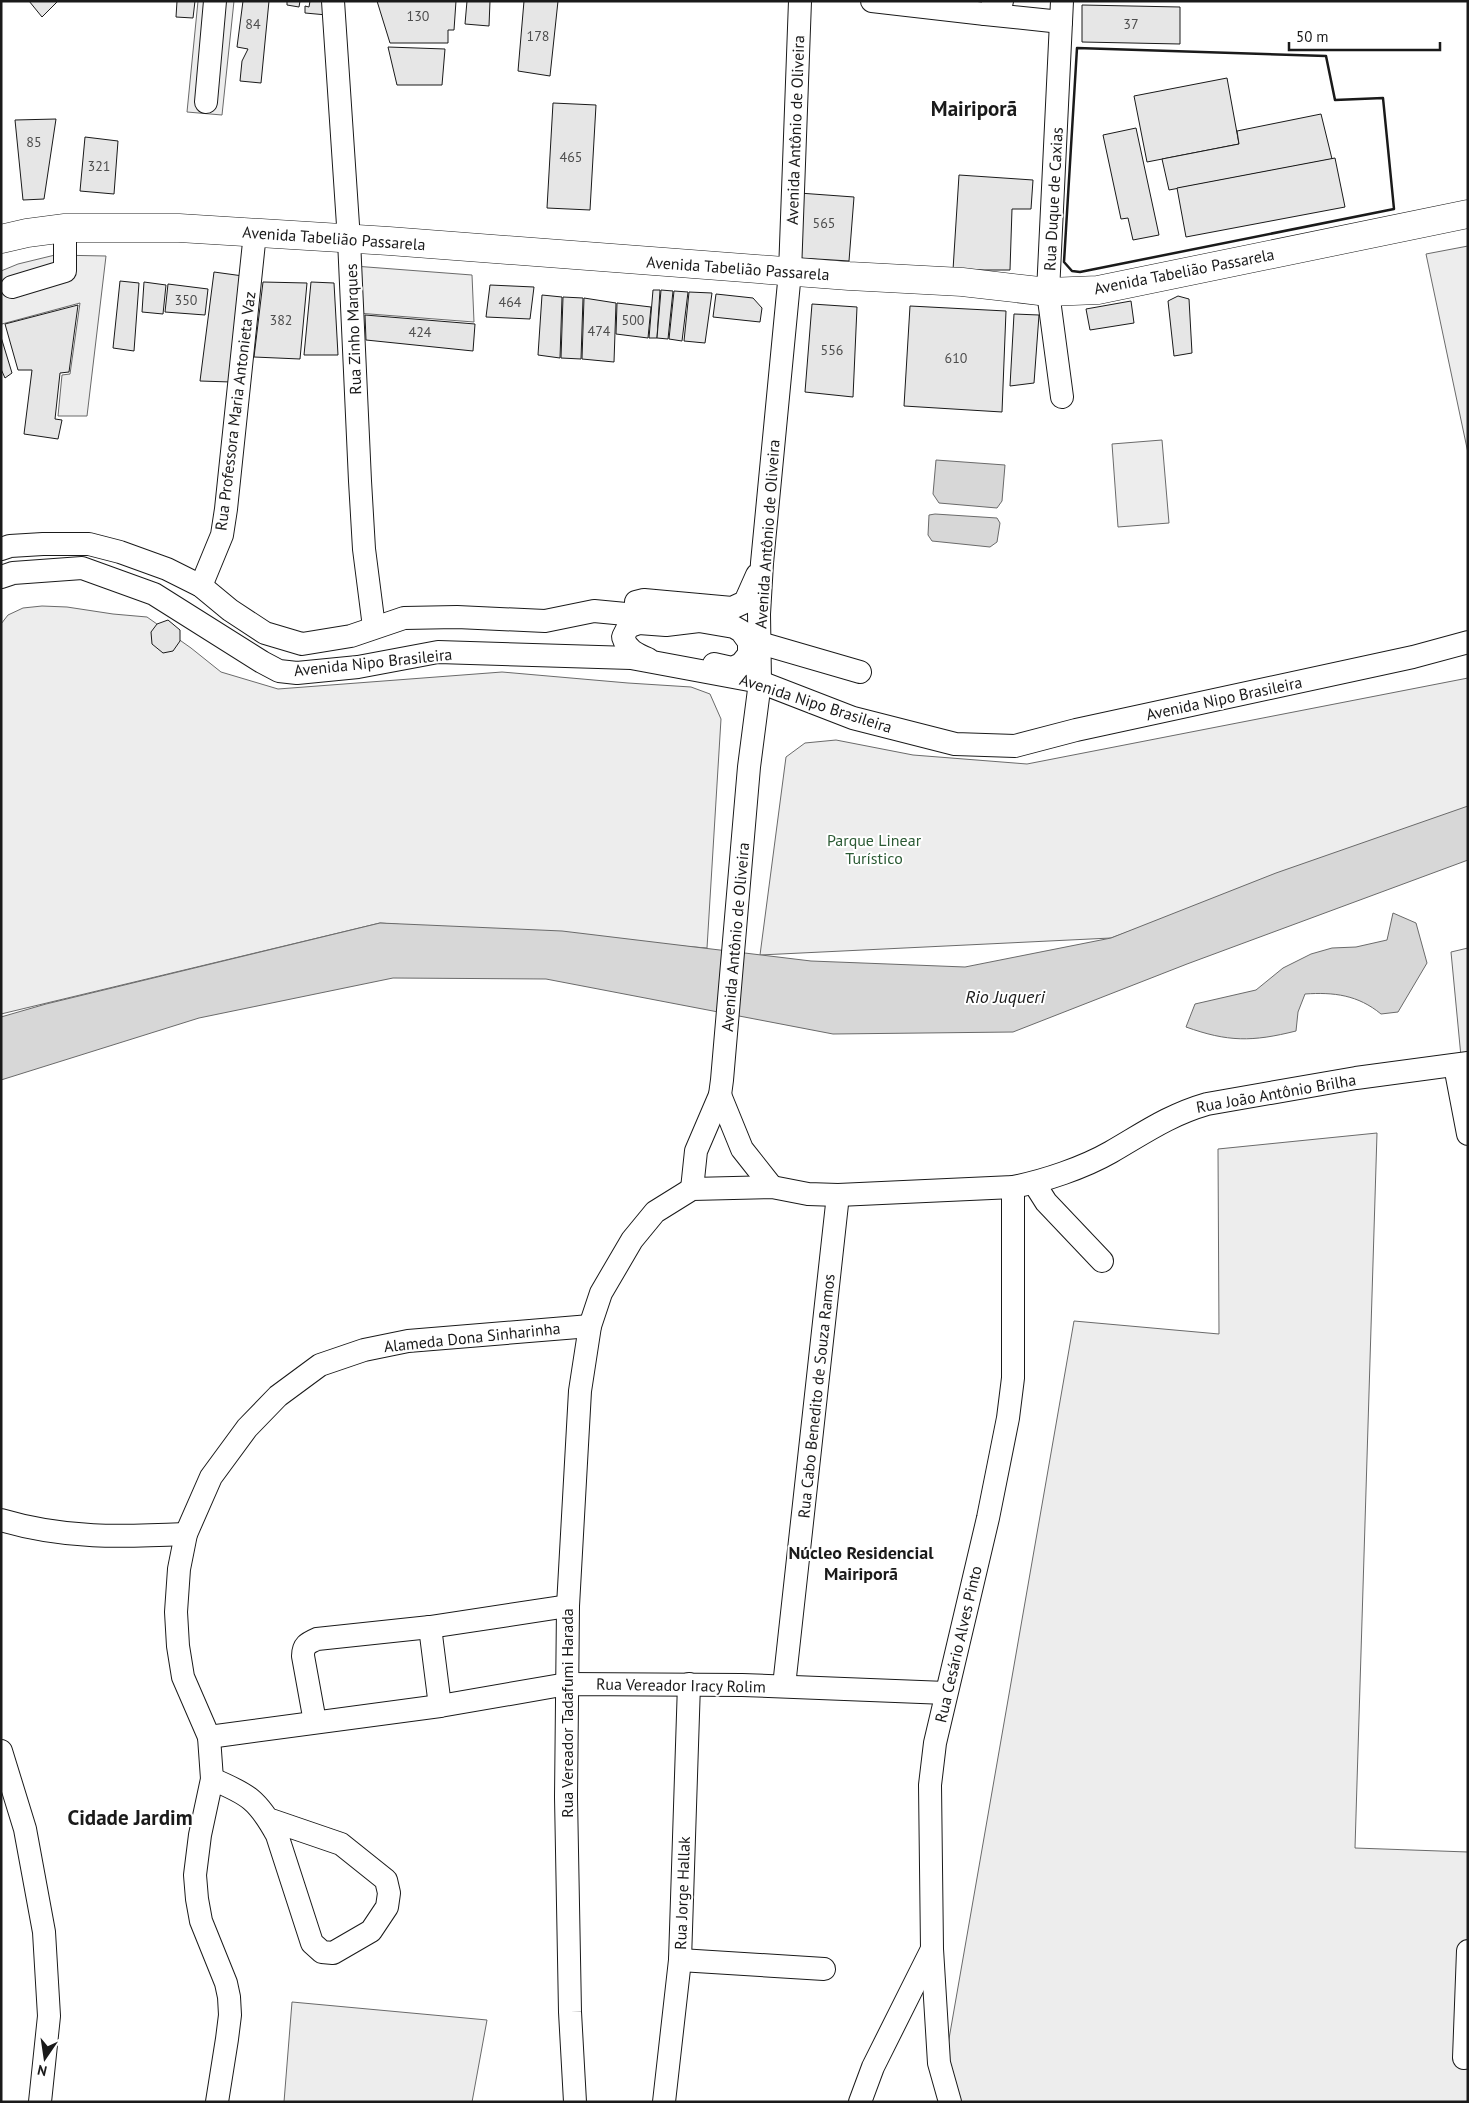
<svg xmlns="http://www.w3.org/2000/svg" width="1469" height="2103" viewBox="0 0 1469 2103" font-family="'PT Sans',sans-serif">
  <rect width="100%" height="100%" fill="#fff"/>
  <g fill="#ededed" stroke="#6a6a6a">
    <path d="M198,1H234L222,115L187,112Z"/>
    <path d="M1468,246V453L1426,254Z"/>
    <path d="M55,255L106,256L87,416H58L62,375L70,374L80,303L2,324L1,321V271L18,264Z"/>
    <path d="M354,266L472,275L474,322L357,313Z"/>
    <path d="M1162,440L1169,523L1118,527L1112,444Z"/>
    <path d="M42,606L67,607L113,614L147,617L191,648L221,672L278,689L502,672L628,683L691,687L710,694L721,719L707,948L380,923L1,1014V624L8,615L23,608Z"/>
    <path d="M1468,678V808L1111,938L760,955L786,757L805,743L836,740L913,755L1027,764Z"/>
    <path d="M1468,948V1130L1451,952Z"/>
    <path d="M1377,1133L1355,1848L1468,1852V2102H938L1074,1321L1219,1334L1218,1149Z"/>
    <path d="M292,2002L487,2020L472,2102H284Z"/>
  </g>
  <g fill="#d7d7d7" stroke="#6a6a6a">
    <path d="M936,460L1005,465L1002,501L997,508L939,503L933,494Z"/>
    <path d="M935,514L997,518L1000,523L997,542L990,547L932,541L928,535L929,515Z"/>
    <path d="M1468,806V860L1187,964L1013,1032L833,1034L546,979L393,978L199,1018L1,1080V1017L46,1004L380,923L562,931L811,961L965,967L1111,938L1276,873Z"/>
    <path d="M1393,913L1416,923L1427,963L1398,1012L1381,1014C1358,995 1334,992 1305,994L1298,1012L1296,1031C1252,1042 1228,1042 1186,1027L1195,1004L1256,990L1283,968L1311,954L1332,948L1356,947L1387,940Z"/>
  </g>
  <g fill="#e6e6e6" stroke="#1a1a1a">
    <path d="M29,1H58L42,17Z"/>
    <path d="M177,1H195L193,18L176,17Z"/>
    <path d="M243,1H269L261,83L240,81L242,61L248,49L237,47Z"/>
    <path d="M287,1H300L299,7L287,5Z"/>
    <path d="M310,1H326L327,15L305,13V6L309,7Z"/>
    <path d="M377,1H456L454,30H448V43H390Z"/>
    <path d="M467,1H490L489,26L465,24Z"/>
    <path d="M524,1H558L550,76L518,71Z"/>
    <path d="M1082,5L1180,7V44L1082,42Z"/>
    <path d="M388,47L445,49L442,85H397Z"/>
    <path d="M1227,78L1239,144L1147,162L1134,96Z"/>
    <path d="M553,103L596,105L590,210L547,208Z"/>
    <path d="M1321,114L1332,159L1169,190L1162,159L1239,144L1237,131Z"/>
    <path d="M56,119L44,199L23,200L15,120Z"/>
    <path d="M1136,128L1159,235L1133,240L1128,218L1121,219L1103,135Z"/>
    <path d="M85,137L118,141L114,194L80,191Z"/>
    <path d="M1335,158L1345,207L1186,237L1177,188Z"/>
    <path d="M959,175L1033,180L1031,209H1012L1010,270H953Z"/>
    <path d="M799,193L854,197L849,261L801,258Z"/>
    <path d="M214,272L243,276L231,382L200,381Z"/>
    <path d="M120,281L139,283L134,351L113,348Z"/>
    <path d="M144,282L166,285L163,314L142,312Z"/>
    <path d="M263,282L307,283L300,359L254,357Z"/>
    <path d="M311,282L334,283L338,355H304Z"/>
    <path d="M168,284L208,289L205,315L165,312Z"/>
    <path d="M490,285L534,287L530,319L486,317Z"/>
    <path d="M653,290H660L657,338H649Z"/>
    <path d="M661,290L673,291L668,339L657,338Z"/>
    <path d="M674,291L688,292L682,341L669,339Z"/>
    <path d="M689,292L712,293L705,343L684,341Z"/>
    <path d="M716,294L753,298L762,308L760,322L713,317Z"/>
    <path d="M542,295L562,297L560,358L538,355Z"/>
    <path d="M1178,296L1189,299L1192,353L1174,356L1168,301Z"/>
    <path d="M563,297L583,298L581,359L561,358Z"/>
    <path d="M584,298L616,303L614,362L582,359Z"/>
    <path d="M1131,301L1134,323L1090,330L1086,309Z"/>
    <path d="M617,303L651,307L648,338L616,334Z"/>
    <path d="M812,304L857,307L853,397L805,392Z"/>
    <path d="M78,305L69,372L60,373L55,419L62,420L58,439L24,434L32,370H18L5,324Z"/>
    <path d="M910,306L1006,311L1002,412L904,406Z"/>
    <path d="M1014,314L1039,315L1034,383L1010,386Z"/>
    <path d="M365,315L475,324L473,351L366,340Z"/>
    <path d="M1,337L12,373L5,378L1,369Z"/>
    <path d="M168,620L180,630V641L173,651L163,653L152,644L151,632L157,624Z"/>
  </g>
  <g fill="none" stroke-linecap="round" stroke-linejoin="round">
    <defs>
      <g id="minor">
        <path d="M333,1L349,240L360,481L364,549L374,627"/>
        <path d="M872,1L985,14L1002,1"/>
        <path d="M1062,1L1048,292L1062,397"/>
        <path d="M985,14L1061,22"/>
        <path d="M206,102L215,1"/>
        <path d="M12,287L65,271V228"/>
        <path d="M1,549L10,546L43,544H89L120,552L167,569L201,586L230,610L265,633L302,644L351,636L404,618L457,617L545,621L594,611L699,621L734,627L741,631L749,642V654L741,664L732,668L714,664"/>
        <path d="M1,577L13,573L82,568L154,594L262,662L279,671L297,673L358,667L438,652L631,658L760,682L853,718L955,744L1015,746L1076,730L1413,657L1468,642"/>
        <path d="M201,586L222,535L226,509L255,233"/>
        <path d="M636,602L644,600L732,608L745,602L757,575"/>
        <path d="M760,643L860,672"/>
        <path d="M648,659C636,654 627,650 623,637L628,627L639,623L666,625L699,621"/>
        <path d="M1455,1066L1468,1134"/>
        <path d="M720,1095L742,1149L772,1187"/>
        <path d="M1034,1183L1046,1202L1102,1261"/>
        <path d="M692,1189L696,1151L720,1095L722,1080L749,767L760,682L759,614L762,563L790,272L800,1"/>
        <path d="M1,1520C65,1539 121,1537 186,1534"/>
        <path d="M430,1627L440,1706"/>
        <path d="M784,1686L838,1195"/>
        <path d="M315,1722L303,1656C303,1645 308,1643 317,1639L430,1627L568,1606"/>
        <path d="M209,1737L440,1706L567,1684L742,1685L946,1693"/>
        <path d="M1,1751L25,1829L44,1932L49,2016L40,2102"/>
        <path d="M212,1779C248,1794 258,1800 277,1835L312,1943L322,1952L333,1953L371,1931L387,1907L389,1893L386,1880L341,1844L268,1819"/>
        <path d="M680,1960L824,1969"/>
        <path d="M1464,2058L1468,1951"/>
        <path d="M217,2102L227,2039L230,2015L229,1997L226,1983L201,1921L197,1899L195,1875L200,1835L212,1779L209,1737L183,1677L178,1646L176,1612L179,1569L186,1534L211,1477L247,1428L278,1396L320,1365L364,1350L408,1341L590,1326"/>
        <path d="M575,2102L570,2012L566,1797L568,1606L580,1391L590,1326L601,1293L632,1240L655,1212L692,1189L772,1187L808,1194L838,1195L1013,1187C1044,1181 1083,1168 1111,1152C1144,1133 1169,1115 1207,1104L1356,1078L1468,1063"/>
        <path d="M664,2102L680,1960L689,1684"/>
        <path d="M860,2102L873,2067L931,1951"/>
        <path d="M950,2102L939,2063L932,1949L930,1785L935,1743L988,1518L1008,1418L1013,1378V1187"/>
      </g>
      <path id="major" d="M1,239L27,233L65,228H179L389,241L849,276L962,282L1048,292L1098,290L1468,214"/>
    </defs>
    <use href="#minor" stroke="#1a1a1a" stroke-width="24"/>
    <use href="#major" stroke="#1a1a1a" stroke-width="29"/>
    <use href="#minor" stroke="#fff" stroke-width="22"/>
    <use href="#major" stroke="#fff" stroke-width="28"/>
    <path stroke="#1a1a1a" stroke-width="2.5" d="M1077,48L1326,56L1335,100L1383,98L1394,209L1080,272L1072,271L1064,262Z"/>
  </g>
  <g text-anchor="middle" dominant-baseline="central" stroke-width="4" stroke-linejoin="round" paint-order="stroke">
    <g font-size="14" fill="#4d4d4d">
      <text x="418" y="16">130</text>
      <text x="253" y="24">84</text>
      <text x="1131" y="24">37</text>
      <text x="538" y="36">178</text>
      <text x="34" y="142">85</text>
      <text x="571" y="157">465</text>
      <text x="99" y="166">321</text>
      <text x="824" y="223">565</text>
      <text x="186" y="300">350</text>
      <text x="510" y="302">464</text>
      <text x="281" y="320">382</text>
      <text x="633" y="320">500</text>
      <text x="599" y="331">474</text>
      <text x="420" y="332">424</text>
      <text x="832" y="350">556</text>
      <text x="956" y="358">610</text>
    </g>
    <g font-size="16" fill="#1a1a1a" stroke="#fff">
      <text transform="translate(795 130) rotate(-88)">Avenida Antônio de Oliveira</text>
      <text transform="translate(1053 199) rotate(-87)">Rua Duque de Caxias</text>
      <text transform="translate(334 238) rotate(4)">Avenida Tabelião Passarela</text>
      <text transform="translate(738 268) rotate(4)">Avenida Tabelião Passarela</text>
      <text transform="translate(1184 271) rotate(-11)">Avenida Tabelião Passarela</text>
      <text transform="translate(353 329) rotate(-92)">Rua Zinho Marques</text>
      <text transform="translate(235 411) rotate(-83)">Rua Professora Maria Antonieta Vaz</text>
      <text transform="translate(767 534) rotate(-86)">Avenida Antônio de Oliveira</text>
      <text transform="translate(373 662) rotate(-6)">Avenida Nipo Brasileira</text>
      <text transform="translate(1224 698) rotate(-12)">Avenida Nipo Brasileira</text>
      <text transform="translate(816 703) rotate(18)">Avenida Nipo Brasileira</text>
      <text transform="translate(735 937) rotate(-85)">Avenida Antônio de Oliveira</text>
      <text transform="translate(1276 1093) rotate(-10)">Rua João Antônio Brilha</text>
      <text transform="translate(472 1337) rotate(-6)">Alameda Dona Sinharinha</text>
      <text transform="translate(816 1396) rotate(-84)">Rua Cabo Benedito de Souza Ramos</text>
      <text transform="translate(958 1644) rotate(-77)">Rua Cesário Alves Pinto</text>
      <text transform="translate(681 1685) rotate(1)">Rua Vereador Iracy Rolim</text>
      <text transform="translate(567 1713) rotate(-90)">Rua Vereador Tadafumi Harada</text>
      <text transform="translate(682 1893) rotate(-88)">Rua Jorge Hallak</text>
    </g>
    <g font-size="16" fill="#2b5a34" stroke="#fff">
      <text x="874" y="840">Parque Linear<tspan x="874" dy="18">Turístico</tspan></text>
    </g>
    <g font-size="18" font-style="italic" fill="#1a1a1a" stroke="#fff">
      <text x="1005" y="996">Rio Juqueri</text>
    </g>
    <g font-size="18" font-weight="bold" fill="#1a1a1a" stroke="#fff">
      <text x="861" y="1552">Núcleo Residencial<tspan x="861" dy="21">Mairiporã</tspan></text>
    </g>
    <g font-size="21" font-weight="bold" fill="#1a1a1a" stroke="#fff">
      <text x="974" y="108">Mairiporã</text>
      <text x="130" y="1817">Cidade Jardim</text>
    </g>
  </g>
  <rect width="1469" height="2103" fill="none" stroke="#1a1a1a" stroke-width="5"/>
  <g transform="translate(45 2058) rotate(193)" stroke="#ffffff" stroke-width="4" paint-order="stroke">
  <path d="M0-4L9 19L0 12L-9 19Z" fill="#1a1a1a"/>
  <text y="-8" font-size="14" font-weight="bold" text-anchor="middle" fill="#1a1a1a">N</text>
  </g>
  <path d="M1289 42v8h151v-8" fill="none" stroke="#1a1a1a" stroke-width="2.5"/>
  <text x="1296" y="42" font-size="15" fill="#1a1a1a" stroke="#ffffff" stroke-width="4" paint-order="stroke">50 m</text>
</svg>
